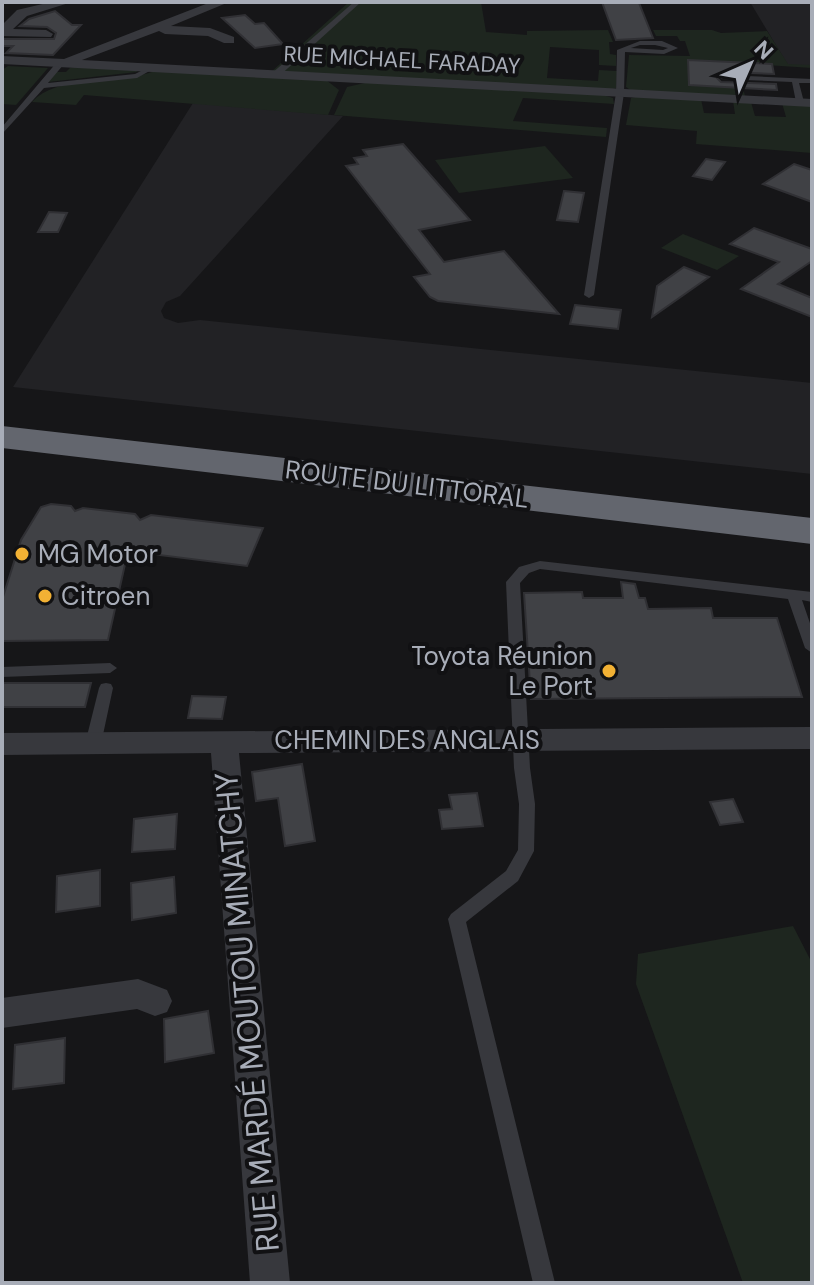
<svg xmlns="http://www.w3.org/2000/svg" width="814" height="1285" viewBox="0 0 814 1285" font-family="'DM Sans',sans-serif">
  <rect width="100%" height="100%" fill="#161618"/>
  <g fill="#222225">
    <path d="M750,2H812V65H788Z"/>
    <path d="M193,103L343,116L180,296L166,302L161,311L164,318L178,323L200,320L812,383V474L13,387Z"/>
  </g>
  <g fill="#1e261f">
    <path d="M349,2H481L486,32L527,35V31L608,30L613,42H609L610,54L616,55V66L599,65V50L550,47L547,78L598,81L599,70L617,71L616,88L609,90L271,72Z"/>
    <path d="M653,30H712L721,33L767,31L788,64L812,65V68L688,60L689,85L743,88L745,96L632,91L626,87L629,55L690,56L685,41H680L677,36H656Z"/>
    <path d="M8,66L48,68L16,105L2,104V70Z"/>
    <path d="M81,66L136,70L137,72L48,82L56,72H66L70,68Z"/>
    <path d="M155,71L326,80L339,90L328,115L84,95L76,105L32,102C56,74 119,85 155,71Z"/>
    <path d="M369,82L600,94L613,98L614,104L523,98L513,121L607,128L606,137L334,115L347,87Z"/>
    <path d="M639,96L701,99L704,113L735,114L733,101L751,102L755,116L786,117L782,103L812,105V153L696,144L697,131L626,125L631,98Z"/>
    <path d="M545,146L573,178L459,193L435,160Z"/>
    <path d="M683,234L739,256L717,270L661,248Z"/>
    <path d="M793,926L812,963V1283H743L636,984L638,954Z"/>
  </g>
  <g fill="#404145" stroke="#303034" stroke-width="2">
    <path d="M602,2L639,3L653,38L616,40Z"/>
    <path d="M55,11L72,25H81L53,55L6,53L13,46H2V39H54L56,33L47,27L20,26L29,19Z"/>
    <path d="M245,15L255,24L264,23L283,44L255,48L222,18Z"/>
    <path d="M688,60L772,64L774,74L724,72L717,78L721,82L776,84L777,90L689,85Z"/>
    <path d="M403,144L470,220L419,230L444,262L504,251L559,314L438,301L430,297L414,277L430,274L346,166L358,164L354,158L367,156L363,150Z"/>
    <path d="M706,159L725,162L712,180L693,176Z"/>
    <path d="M794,164L812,170V202L763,184Z"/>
    <path d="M564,191L584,193L578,222L557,220Z"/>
    <path d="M49,212L67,213L58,232H38Z"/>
    <path d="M754,228L812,249V261L778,284L812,298V317L741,289L779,262L730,244Z"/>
    <path d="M684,267L709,277L652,317L657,286Z"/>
    <path d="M575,305L621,310L618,329L570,324Z"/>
    <path d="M51,504L71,506L75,511L83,508L135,514L140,520L151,515L263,528L247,566L128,551L108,640L2,641V600L21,540L41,507Z"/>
    <path d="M621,582L635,584L639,598H645L648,609L711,608L713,618H777L802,697L531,699L524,593L582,592L583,598H623Z"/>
    <path d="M2,683H91L85,707H2Z"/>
    <path d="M192,696L226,697L222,719L188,718Z"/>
    <path d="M302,764L315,841L285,846L278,798L256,801L252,772Z"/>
    <path d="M477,793L483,826L442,829L439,810L452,809L449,795Z"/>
    <path d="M733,799L743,822L720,825L710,802Z"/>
    <path d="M177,814L175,849L132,852L134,819Z"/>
    <path d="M100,870V906L56,912L57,876Z"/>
    <path d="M174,877L176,913L132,920L131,883Z"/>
    <path d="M208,1011L214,1053L165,1062L164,1019Z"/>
    <path d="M65,1038L64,1083L13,1089L15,1045Z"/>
  </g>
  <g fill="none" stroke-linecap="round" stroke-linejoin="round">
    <g fill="#37383d" fill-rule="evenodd">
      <path d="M354,2H361L277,78H271V74Z"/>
      <path d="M640,41H662L678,48L664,54L625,52L624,93L594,295L589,298L584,295L616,93L617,50ZM640,45H655L668,48L663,50L631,48Z"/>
      <path d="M57,62L64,64L48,83L135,74L149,67L153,69L137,78L44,88L2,134V127Z"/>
      <path d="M724,75L812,79V83H799L804,102L800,104L796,102L792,82L721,79L720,77Z"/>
      <path d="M540,561L812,592V602L802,600L812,629V653L805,648L788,599L540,569L529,573L520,583L530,768L535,804L534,851L518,881L466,922L555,1283H533L448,919L451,914L506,871L518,850L519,804L514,768L506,582L519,567Z"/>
      <path d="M110,663L117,668L110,673L2,677V667Z"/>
      <path d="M106,683L111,684L113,688L101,744L98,748H88L85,744L99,688L101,684Z"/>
    </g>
    <g fill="#37383d" fill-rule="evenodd">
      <path d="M51,2H72L27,16L13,29L46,30L53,34L51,37L2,36V25L17,10Z"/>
      <path d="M211,2H229L171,26L210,28L234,37V43H224L208,36L165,34L159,31L82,60L812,99V107L2,64V56L64,59Z"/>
      <path d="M812,727V749L239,753L290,1283H250L211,753L2,755V733Z"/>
      <path d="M138,979L167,990L172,1001L167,1012L155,1016L137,1009L2,1028V998Z"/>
    </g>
    <path fill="#63666e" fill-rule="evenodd" d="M2,426L812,518V544L2,448Z"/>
  </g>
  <g fill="#f2b134" stroke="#111113" stroke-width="3">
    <circle cx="22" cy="554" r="8"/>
    <circle cx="45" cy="596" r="8"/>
    <circle cx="609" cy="671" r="8"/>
  </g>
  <g text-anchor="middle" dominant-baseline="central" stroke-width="8" stroke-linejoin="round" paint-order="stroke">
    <g font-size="22" fill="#a8adb8" stroke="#111113">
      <text transform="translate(402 60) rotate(3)">RUE MICHAEL FARADAY</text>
    </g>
    <g font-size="26" fill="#a8adb8" stroke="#111113">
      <text transform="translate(407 484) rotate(7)">ROUTE DU LITTORAL</text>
      <text x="407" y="740">CHEMIN DES ANGLAIS</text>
    </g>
    <g font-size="26" fill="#a8adb8" stroke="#111113" text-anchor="start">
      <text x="38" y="554">MG Motor</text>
      <text x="61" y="596">Citroen</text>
      <text x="593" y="656" text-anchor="end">Toyota Réunion<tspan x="593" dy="30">Le Port</tspan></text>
    </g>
    <g font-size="32" fill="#a8adb8" stroke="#111113">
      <text transform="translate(247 1012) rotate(-95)">RUE MARDÉ MOUTOU MINATCHY</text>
    </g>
  </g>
  <rect width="814" height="1285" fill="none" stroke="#a8adb8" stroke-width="8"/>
  <g transform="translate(750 64) rotate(45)" stroke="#111113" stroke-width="6" paint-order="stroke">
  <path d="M0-6L14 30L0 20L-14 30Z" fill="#a8adb8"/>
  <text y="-12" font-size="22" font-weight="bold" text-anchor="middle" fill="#a8adb8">N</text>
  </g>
</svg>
